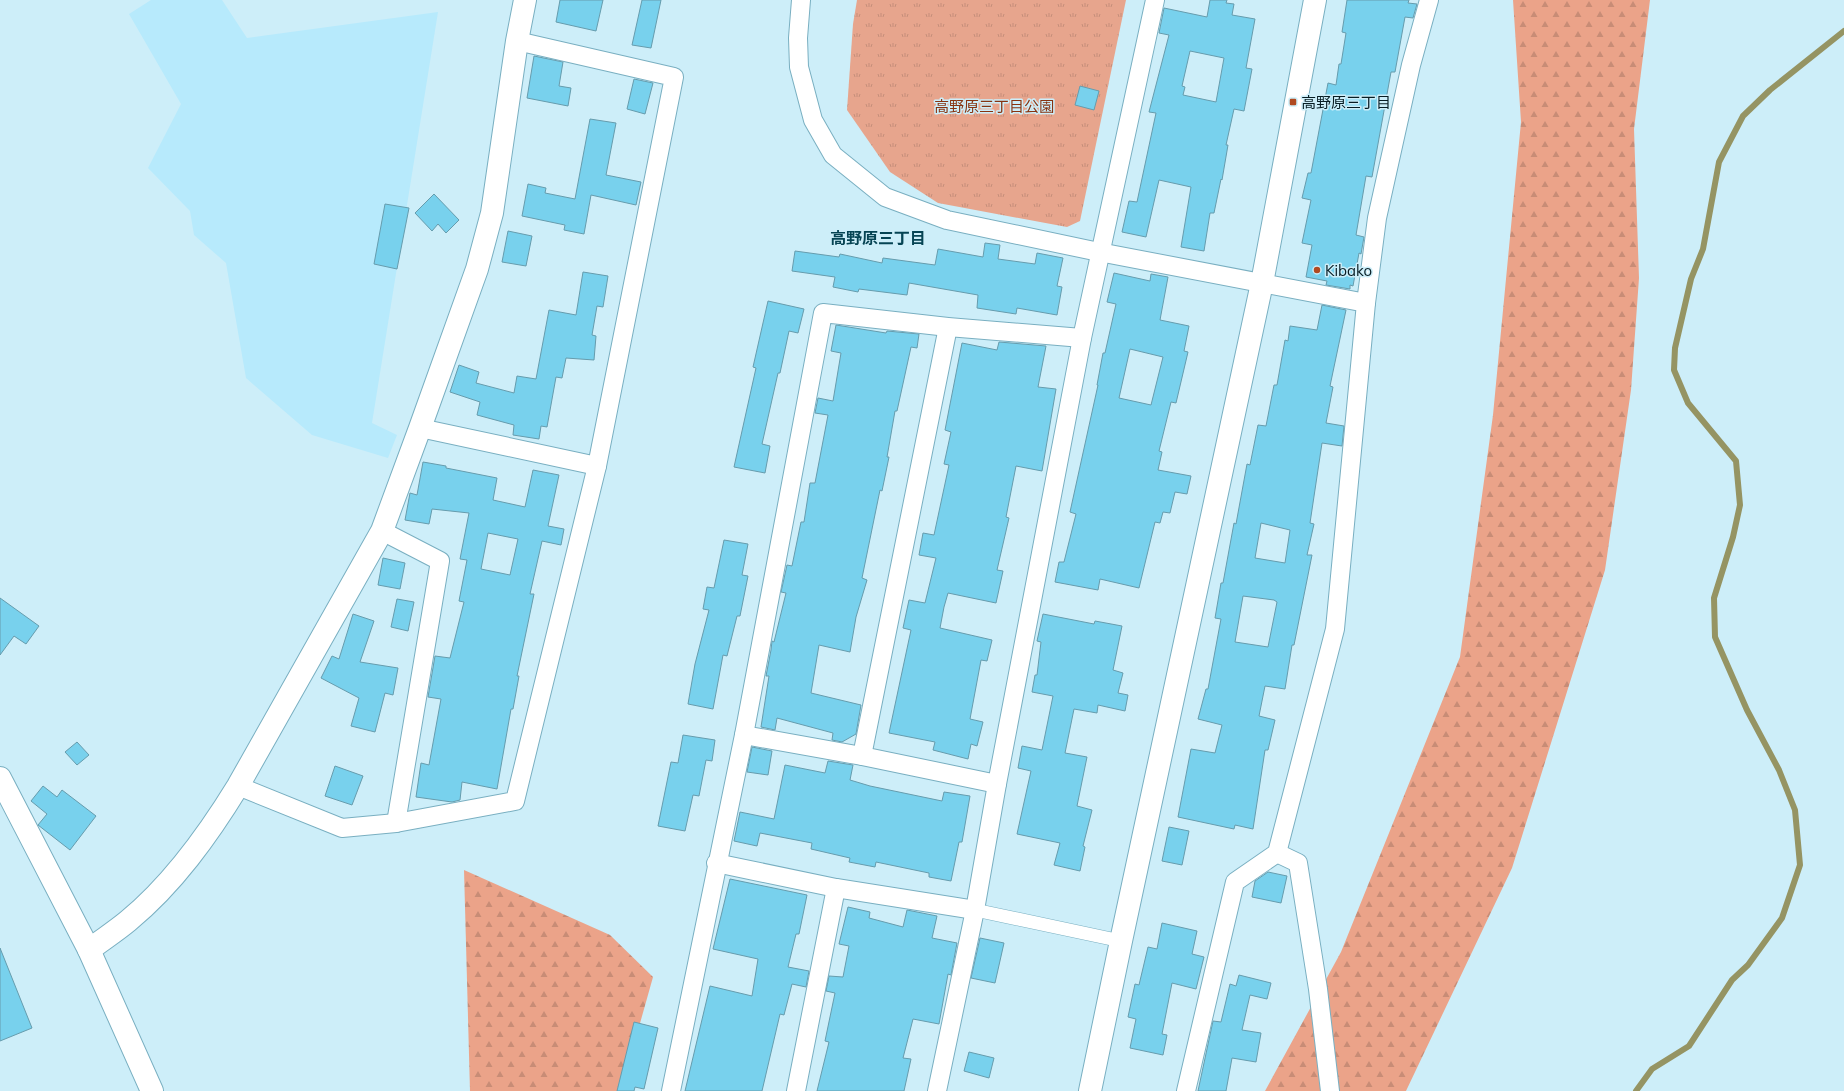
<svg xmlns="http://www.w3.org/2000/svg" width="1844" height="1091" viewBox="0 0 1844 1091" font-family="Mulish,'Noto Sans JP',sans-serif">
  <defs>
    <pattern id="grass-tufts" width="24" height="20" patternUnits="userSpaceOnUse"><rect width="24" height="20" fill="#e7a58d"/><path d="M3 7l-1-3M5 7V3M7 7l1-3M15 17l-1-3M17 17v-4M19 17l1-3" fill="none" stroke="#c58e7a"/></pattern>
    <pattern id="forest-firs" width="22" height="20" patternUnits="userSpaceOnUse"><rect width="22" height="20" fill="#eba389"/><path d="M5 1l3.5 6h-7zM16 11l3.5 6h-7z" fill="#c88c76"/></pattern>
  </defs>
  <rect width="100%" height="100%" fill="#cdeef9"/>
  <path fill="#b7eafc" d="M151,0H222L247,38L438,12L372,423L397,435L388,458L312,435L246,378L226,263L194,235L190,211L148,168L181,104L129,14Z"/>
  <path fill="url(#grass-tufts)" d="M857,0H1126L1080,221L1067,227L938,203L890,172L847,110L853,24Z"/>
  <g fill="url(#forest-firs)">
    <path d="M1513,0H1650L1634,129L1639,278L1631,390L1605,570L1512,868L1406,1091H1265L1341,952L1460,657L1493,415L1521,122Z"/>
    <path d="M464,870L610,935L653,977L621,1091H470Z"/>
  </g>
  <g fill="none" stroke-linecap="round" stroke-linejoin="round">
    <path stroke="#959463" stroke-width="6" d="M1636,1091L1652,1069L1689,1046L1732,980L1748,965L1782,918L1800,865L1795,810L1779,770L1747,710L1715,637L1714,598L1733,537L1740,505L1736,461L1688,403L1674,370L1675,348L1691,279L1703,249L1719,162L1743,116L1770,90L1844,31"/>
  </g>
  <g fill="#78d1ed" stroke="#669cad" fill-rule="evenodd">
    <path d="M560,0H603L596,31L556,22Z"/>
    <path d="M642,0H661L651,48L632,45Z"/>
    <path d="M1210,0H1227L1226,3L1234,4L1232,15L1255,19L1246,68L1252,69L1244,111L1234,109L1226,145H1228L1222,180L1221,179L1214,213H1210L1204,251L1181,247L1191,187L1159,180L1146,237L1122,232L1129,201L1137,202L1156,113L1149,112L1169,35L1159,33L1164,8L1207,17ZM1190,51L1224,58L1216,102L1183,95L1185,87L1182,86Z"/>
    <path d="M1347,0H1409L1408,3L1417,4L1413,18L1405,17L1395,72H1391L1372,177L1366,176L1356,235L1364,237L1361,254L1359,253L1353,286L1350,285V289L1326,285L1327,281L1306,277L1312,245L1302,243L1311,200L1302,198L1308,173H1311L1328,83L1336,85L1339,64H1341L1346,33L1342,32Z"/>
    <path d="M534,56L563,62L559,86L571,88L568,106L527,98Z"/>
    <path d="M634,79L653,83L645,114L627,109Z"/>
    <path d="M1080,86L1099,91L1094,110L1075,105Z"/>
    <path d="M590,119L616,123L606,175L641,182L636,205L591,195L584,234L564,230L565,225L522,216L528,184L546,188L545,193L575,199Z"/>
    <path d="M434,194L459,220L446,233L438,224L432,231L415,213Z"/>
    <path d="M385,204L409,208L397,269L374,264Z"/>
    <path d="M508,231L532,236L526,266L502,262Z"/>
    <path d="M985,243L1000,245L998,259L1035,264L1037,253L1063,258L1057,286L1062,287L1057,315L1017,308L1016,314L977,308L978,295L909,283L907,295L859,289L858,292L833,287L835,277L792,271L795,251L839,257L840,254L882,263L883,258L935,265L938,249L983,257Z"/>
    <path d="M583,272L608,276L603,307L597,306L592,335L596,336L594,360L566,358L562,378L556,377L547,427L541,426L539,439L513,435L514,425L477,415L480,402L450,392L459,365L479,372L476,383L514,393L517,376L536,379L549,310L576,315Z"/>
    <path d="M1114,273L1150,281L1151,274L1168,277L1160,320L1189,326L1184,351L1188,352L1176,403L1171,402L1159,451L1162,452L1158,470L1191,476L1187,494L1175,492L1170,513L1163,512L1160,523L1155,522L1139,588L1100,579L1098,590L1055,582L1059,562H1064L1076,514L1070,512L1098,385H1097L1103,353H1105L1116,304L1107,302ZM1130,349L1163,357L1151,405L1119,398Z"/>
    <path d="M768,301L804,309L798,333L789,331L780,373H778L762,444L770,446L765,473L734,467L756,368L753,367Z"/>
    <path d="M1322,305L1346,310L1330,386L1333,387L1326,423L1344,426L1342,446L1322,443L1310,523L1314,524L1307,555H1312L1294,645H1292L1285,689L1265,686L1259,716L1275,720L1268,750H1265L1253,829L1235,825L1234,829L1178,817L1191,749L1215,753L1222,725L1198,719L1206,689H1208L1221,619L1215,618L1221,583H1223L1234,523L1236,524L1247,464L1250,465L1258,425L1266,426L1274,385H1277L1285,340L1288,341L1290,326L1317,330ZM1261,523L1290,530L1285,563L1255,558ZM1243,596L1274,600L1277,602L1268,647L1235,642Z"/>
    <path d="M836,325L886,333L887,331L919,334L917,348L911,347L897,411H895L887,457H889L882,491L880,490L862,578L867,580L856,617L850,652L819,645L811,693L861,705L856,734L842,742L832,740L833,733L777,718L775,730L761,727L769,676H766L771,650L772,641L774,642L786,593L781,592L787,565L792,566L801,522H804L810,483H815L828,415L815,413L818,398L833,401L841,353L831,351Z"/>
    <path d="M999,342L1046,346L1038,387L1056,389L1042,471L1016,466L1006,517L1009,518L997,570L1003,571L996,603L948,593L944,607L940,628L992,640L987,661L981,660L970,719L983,722L977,746L971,744L968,759L933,750L935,742L889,733L911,630L903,628L909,600L925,603L936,558L919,555L923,533L934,535L949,465L944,464L951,432L945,430L962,343L997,350Z"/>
    <path d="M423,462L446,466V468L497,478L493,500L525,507L533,470L559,475L548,526L564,529L561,545L542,541L530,594H534L517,676H519L513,709H511L497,789L462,782L460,800L452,802L416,797L421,763L429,765L441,699L428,697L435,656L450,658L464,602L459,601L467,560L460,559L469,513L432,509L429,524L405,520L410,493L417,495ZM488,533L518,539L510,575L481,569Z"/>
    <path d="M724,540L748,544L742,575L748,576L740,616H737L727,656L723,655L713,709L688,704L695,664L709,610L703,609L707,587L714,588Z"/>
    <path d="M383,558L405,563L400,589L378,585Z"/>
    <path d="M0,598L39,626L26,644L14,636L0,655Z"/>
    <path d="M397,599L414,602L408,631L391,627Z"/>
    <path d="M353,614L374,621L360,662L398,668L393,695L385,693L375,732L351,726L359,698L321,678L332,656L339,659Z"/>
    <path d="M1043,614L1094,624L1095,621L1122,626L1113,670L1123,673L1118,693L1128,695L1125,711L1098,705L1097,713L1074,709L1065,753L1087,757L1077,806L1092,810L1083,846L1085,847L1080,871L1054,865L1060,843L1017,834L1031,771L1018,768L1022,746L1042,750L1053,696L1032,692L1035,675H1037L1041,642L1037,641Z"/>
    <path d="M683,735L715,740L712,761L706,760L699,796L693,795L685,831L658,826L671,762L678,763Z"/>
    <path d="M77,742L89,755L77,765L65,752Z"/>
    <path d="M752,747L772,751L768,775L747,772Z"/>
    <path d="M828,761L853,765L850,780L870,786L942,801L944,792L970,796L962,842H959L951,881L929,877V873L876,862L875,867L849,862L850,858L811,849L812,843L760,833L757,846L734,841L740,812L774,819L785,765L825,773Z"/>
    <path d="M335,766L363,776L352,805L325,796Z"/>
    <path d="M43,786L57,797L62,790L96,816L70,850L38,825L47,814L31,801Z"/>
    <path d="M1169,827L1189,831L1182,865L1162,861Z"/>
    <path d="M1268,872L1287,876L1281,903L1252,897L1255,881Z"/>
    <path d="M730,879L807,895L799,934H796L788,967L809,971L806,987L792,984L784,1015L780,1014L762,1091H685L710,986L752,996L758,959L713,949Z"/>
    <path d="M848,907L870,912L869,918L903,927L907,910L937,916L932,938L957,943L951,975L948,974L939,1024L913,1019L903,1058L911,1059L904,1091H817L829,1042L825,1041L835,993L826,991L829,976L843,977L849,946L839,944Z"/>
    <path d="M1162,923L1197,931L1192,954L1204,957L1196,989L1172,983L1162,1034L1167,1035L1163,1055L1130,1048L1136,1019L1128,1017L1135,984L1139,985L1148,947L1157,949Z"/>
    <path d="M980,938L1004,943L995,983L971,978Z"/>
    <path d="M0,948L32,1028L0,1041Z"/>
    <path d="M1239,975L1271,983L1267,999L1250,995L1242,1030L1261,1033L1256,1062L1232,1058L1226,1091H1198L1213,1021L1221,1022L1230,984L1236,986Z"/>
    <path d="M634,1022L658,1028L644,1089L635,1087L634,1091H617Z"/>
    <path d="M969,1052L994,1058L989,1078L964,1071Z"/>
  </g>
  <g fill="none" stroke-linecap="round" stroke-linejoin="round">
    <defs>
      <path id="pedestrian" d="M975,910L1121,941"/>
      <g id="minor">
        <path d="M801,0L798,38L799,67L813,120L833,155L885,197L947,220L1099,252L1366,303"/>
        <path d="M420,428L597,466"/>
        <path d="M382,531L440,561L396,823"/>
        <path d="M744,735L862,756L997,784"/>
        <path d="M862,756L948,327"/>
        <path d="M238,786L342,828L396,823L515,801L597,466L674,77L517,41"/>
        <path d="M1277,853L1298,863L1318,989L1330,1091"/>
        <path d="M716,863L836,888L975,910"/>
        <path d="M671,1091L744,735L823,313L948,327L1082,338"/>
        <path d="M796,1091L836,888"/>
        <path d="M937,1091L975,910L997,784L1082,338L1155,0"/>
        <path d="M1186,1091L1235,882L1277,853L1335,629L1366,303L1377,218L1411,65L1429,0"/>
      </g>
      <g id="tertiary">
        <path d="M0,778L89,950L152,1091"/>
        <path d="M89,950C102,940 116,931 128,921C173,884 208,835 238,786L382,531L420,428L477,269L492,213L517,41L525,0"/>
        <path d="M1090,1091L1121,941L1262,283L1315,0"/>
      </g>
    </defs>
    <use href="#pedestrian" stroke="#79afc1" stroke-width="14"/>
    <use href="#minor" stroke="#79afc1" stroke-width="20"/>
    <use href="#tertiary" stroke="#79afc1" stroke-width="24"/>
    <use href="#pedestrian" stroke="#fff" stroke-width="13"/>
    <use href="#minor" stroke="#fff" stroke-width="18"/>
    <use href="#tertiary" stroke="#fff" stroke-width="22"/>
  </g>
  <g fill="#b04a21" stroke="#cdeef9" stroke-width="1.5">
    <rect x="1289" y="98" width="8" height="8" rx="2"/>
    <circle cx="1317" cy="270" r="4"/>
  </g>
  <g text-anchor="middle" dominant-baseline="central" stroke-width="3" stroke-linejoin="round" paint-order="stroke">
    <g font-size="15" fill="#071d24" stroke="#cdeef9" text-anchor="start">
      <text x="1301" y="102">高野原三丁目</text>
      <text x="1325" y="270">Kibako</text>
    </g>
    <g font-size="15" fill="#873310" stroke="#cdeef9">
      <text x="994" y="106">高野原三丁目公園</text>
    </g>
    <g font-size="16" font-weight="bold" fill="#064454" stroke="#cdeef9">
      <text x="878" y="238">高野原三丁目</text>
    </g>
  </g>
</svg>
